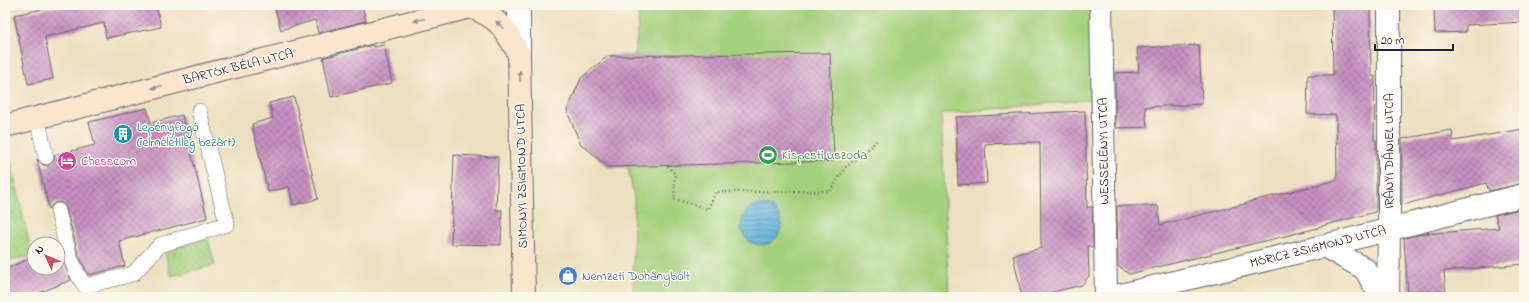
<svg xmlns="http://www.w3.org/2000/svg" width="1529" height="302" viewBox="0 0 1529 302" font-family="'Indie Flower',sans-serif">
  <defs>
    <pattern id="park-dots" width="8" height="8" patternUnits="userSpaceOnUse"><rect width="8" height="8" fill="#a4d07c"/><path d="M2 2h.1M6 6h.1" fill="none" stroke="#8db26c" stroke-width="1.8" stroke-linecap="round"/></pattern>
    <pattern id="water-rules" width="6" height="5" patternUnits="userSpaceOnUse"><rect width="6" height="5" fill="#5eb0d9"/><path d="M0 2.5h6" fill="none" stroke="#4d8fb1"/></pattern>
    <pattern id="building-cross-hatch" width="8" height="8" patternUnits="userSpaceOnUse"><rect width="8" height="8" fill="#c791c1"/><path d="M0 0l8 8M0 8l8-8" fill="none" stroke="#a1769e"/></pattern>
  </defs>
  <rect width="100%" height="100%" fill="#fbf7ec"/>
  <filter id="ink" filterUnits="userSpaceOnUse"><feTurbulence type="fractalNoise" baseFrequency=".025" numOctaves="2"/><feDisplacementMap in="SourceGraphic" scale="8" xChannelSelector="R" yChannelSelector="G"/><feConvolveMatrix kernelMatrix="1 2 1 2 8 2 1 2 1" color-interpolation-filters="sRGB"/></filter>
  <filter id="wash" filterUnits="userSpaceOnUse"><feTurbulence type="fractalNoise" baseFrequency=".012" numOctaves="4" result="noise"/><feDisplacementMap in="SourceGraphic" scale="16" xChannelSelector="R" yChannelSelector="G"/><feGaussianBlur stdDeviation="0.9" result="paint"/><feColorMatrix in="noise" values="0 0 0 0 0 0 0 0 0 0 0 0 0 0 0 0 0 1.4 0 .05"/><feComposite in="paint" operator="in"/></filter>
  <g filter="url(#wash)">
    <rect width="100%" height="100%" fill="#ede0c0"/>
    <g fill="url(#park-dots)" stroke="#63795c">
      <path d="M11,161L32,256L5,261V162Z"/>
      <path d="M208,239L215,265L171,276L164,250Z"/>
    </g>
    <path fill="#a4d07c" stroke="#63795c" d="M640,5H1092L1096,99L941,114L949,297H633L634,198L628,167H608L580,143L567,111L581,78L608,56H635Z"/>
    <circle fill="url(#water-rules)" stroke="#40698a" cx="761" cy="225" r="20"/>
    <g id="blocks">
      <g fill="url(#building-cross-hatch)">
        <path d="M64,5H156L161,27L106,38L104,23L45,37L53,79L28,84L14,15Z"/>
        <path d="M274,5H362L366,21L318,33L315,20L281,30Z"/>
        <path d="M1332,5H1370L1371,76H1375L1374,140H1376V210L1375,212L1318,227V228L1129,274L1118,266L1117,206H1158L1160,225L1248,203V202L1337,180L1336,115L1307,114L1308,75H1333Z"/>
        <path d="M1434,5H1524V22L1466,25V32L1435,33Z"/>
        <path d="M373,45L374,47L384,45L392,83L331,97L323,58Z"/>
        <path d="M1199,45L1202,104L1145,107L1147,127L1116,128L1115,73L1139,72L1137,48Z"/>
        <path d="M830,53L834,161L608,167L580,143L567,111L581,78L608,56Z"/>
        <path d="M294,97L318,199L293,205L289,187L268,192L252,124L273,118L269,103Z"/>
        <path d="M147,108L151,123L182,115L207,218L119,241L125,266L89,275L79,256L65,205L60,202H56L52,205L49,209L37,159L43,165L48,166L54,160L55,155L95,145L89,122Z"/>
        <path d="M1085,111L1087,207H1092L1093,248L1088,245L1089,276L1082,285L1033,297H1022L1013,255L1041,248L1040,142L985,144L987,183L958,185L956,117Z"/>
        <path d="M1524,129V183L1489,191L1486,183L1402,205V139L1452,130L1453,141Z"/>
        <path d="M454,155L498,157L496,210H502L501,245L451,244Z"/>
        <path d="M1524,208V264L1444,271L1446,297H1408L1404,238L1422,234L1499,228L1495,215Z"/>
        <path d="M58,249L71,280L29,297H5V269L34,257V268H58Z"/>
      </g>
    </g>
  </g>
  <g filter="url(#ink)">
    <use href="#blocks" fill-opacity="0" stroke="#69646a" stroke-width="1"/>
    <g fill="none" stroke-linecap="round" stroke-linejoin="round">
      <defs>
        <g id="lane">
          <path d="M37,118L46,157"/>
          <path d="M58,211C65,239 68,262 85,286L133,274L160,245L227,224L199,111"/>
        </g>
        <g id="street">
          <path d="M519,5V54"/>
          <path d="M1101,5L1106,297"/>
          <path d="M1324,246L1365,269L1381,297"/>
          <path d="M1112,297L1324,246L1524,195"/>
          <path d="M1388,297L1389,229V5"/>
        </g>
        <path id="secondary" d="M5,126L470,7C500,18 504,28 519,54L524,297"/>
      </defs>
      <use href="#lane" stroke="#69646a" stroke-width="16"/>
      <use href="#street" stroke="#69646a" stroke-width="24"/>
      <use href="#secondary" stroke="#69646a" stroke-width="24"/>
      <path stroke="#69646a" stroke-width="2.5" stroke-dasharray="1 3" stroke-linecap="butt" d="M668,166L675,174L674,199L708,209L716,192L830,191L846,167L879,139"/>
      <use href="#lane" stroke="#fff" stroke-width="15"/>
      <use href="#street" stroke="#fff" stroke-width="22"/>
      <use href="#secondary" stroke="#fbe5cf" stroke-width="22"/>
    </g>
    <defs><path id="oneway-solid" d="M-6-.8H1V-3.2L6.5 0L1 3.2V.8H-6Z"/></defs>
    <g fill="#998d8c">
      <use href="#oneway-solid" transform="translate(419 20) rotate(166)"/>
      <use href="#oneway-solid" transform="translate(500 25) rotate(-137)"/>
      <use href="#oneway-solid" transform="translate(520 76) rotate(-91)"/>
      <use href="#oneway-solid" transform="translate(157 87) rotate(166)"/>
    </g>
  </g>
  <defs>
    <symbol id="building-disc" viewBox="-11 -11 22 22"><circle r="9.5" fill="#0f9aa8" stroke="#fbf7ec"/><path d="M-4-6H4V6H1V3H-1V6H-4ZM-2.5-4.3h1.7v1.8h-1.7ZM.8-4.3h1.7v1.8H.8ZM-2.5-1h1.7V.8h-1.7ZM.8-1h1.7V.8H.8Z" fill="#fff"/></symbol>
    <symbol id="stadium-disc" viewBox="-11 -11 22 22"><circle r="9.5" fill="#2e9e5b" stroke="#fbf7ec"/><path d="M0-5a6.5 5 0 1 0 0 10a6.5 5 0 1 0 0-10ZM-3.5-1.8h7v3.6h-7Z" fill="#fff"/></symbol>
    <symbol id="hotel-disc" viewBox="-11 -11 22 22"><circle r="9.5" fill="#d1479c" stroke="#fbf7ec"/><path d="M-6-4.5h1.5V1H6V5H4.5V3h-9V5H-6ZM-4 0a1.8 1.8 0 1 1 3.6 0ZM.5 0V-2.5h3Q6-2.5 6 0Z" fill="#fff"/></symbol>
    <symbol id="shop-disc" viewBox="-11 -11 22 22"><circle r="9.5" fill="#3f7fe0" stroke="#fbf7ec"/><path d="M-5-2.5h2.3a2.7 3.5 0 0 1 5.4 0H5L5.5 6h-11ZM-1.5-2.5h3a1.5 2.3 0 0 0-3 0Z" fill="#fff"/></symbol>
  </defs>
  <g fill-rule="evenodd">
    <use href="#building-disc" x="112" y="123" width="22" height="22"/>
    <use href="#stadium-disc" x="757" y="144" width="22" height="22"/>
    <use href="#hotel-disc" x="56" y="150" width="22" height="22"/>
    <use href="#shop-disc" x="557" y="265" width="22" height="22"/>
  </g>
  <g text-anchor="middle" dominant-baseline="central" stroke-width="3" stroke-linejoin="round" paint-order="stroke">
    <g font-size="13" fill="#22223b" stroke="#fbf7ec">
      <text transform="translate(238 67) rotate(-14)">BARTÓK BÉLA UTCA</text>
      <text transform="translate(1104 151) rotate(-91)">WESSELÉNYI UTCA</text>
      <text transform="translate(1389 151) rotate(-90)">IRÁNYI DÁNIEL UTCA</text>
      <text transform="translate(522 176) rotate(-91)">SIMONYI ZSIGMOND UTCA</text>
      <text transform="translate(1318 247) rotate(-14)">MÓRICZ ZSIGMOND UTCA</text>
    </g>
    <g font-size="13" fill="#0d838f" stroke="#fbf7ec" text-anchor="start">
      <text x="137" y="127">Lepényfogó<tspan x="137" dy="15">(elméletileg bezárt)</tspan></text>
    </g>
    <g font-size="13" fill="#27864d" stroke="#fbf7ec" text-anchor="start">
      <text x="782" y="155">Kispesti uszoda</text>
    </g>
    <g font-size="13" fill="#b23c85" stroke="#fbf7ec" text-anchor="start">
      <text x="81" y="161">Chesscom</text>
    </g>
    <g font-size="13" fill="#366cbe" stroke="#fbf7ec" text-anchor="start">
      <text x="582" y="276">Nemzeti Dohánybolt</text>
    </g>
  </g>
  <rect width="1529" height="302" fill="none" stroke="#fbf7ec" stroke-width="20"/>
  <g transform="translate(46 256) rotate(314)"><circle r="19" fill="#fbf7ec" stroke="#a4a2a5"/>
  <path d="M0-3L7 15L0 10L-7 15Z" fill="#d1495b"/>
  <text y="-6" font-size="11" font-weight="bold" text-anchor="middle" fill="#22223b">N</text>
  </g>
  <path d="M1375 44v6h78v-6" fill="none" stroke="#22223b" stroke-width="2"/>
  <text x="1381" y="44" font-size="12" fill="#22223b" stroke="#fbf7ec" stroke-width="3" paint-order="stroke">20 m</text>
</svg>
